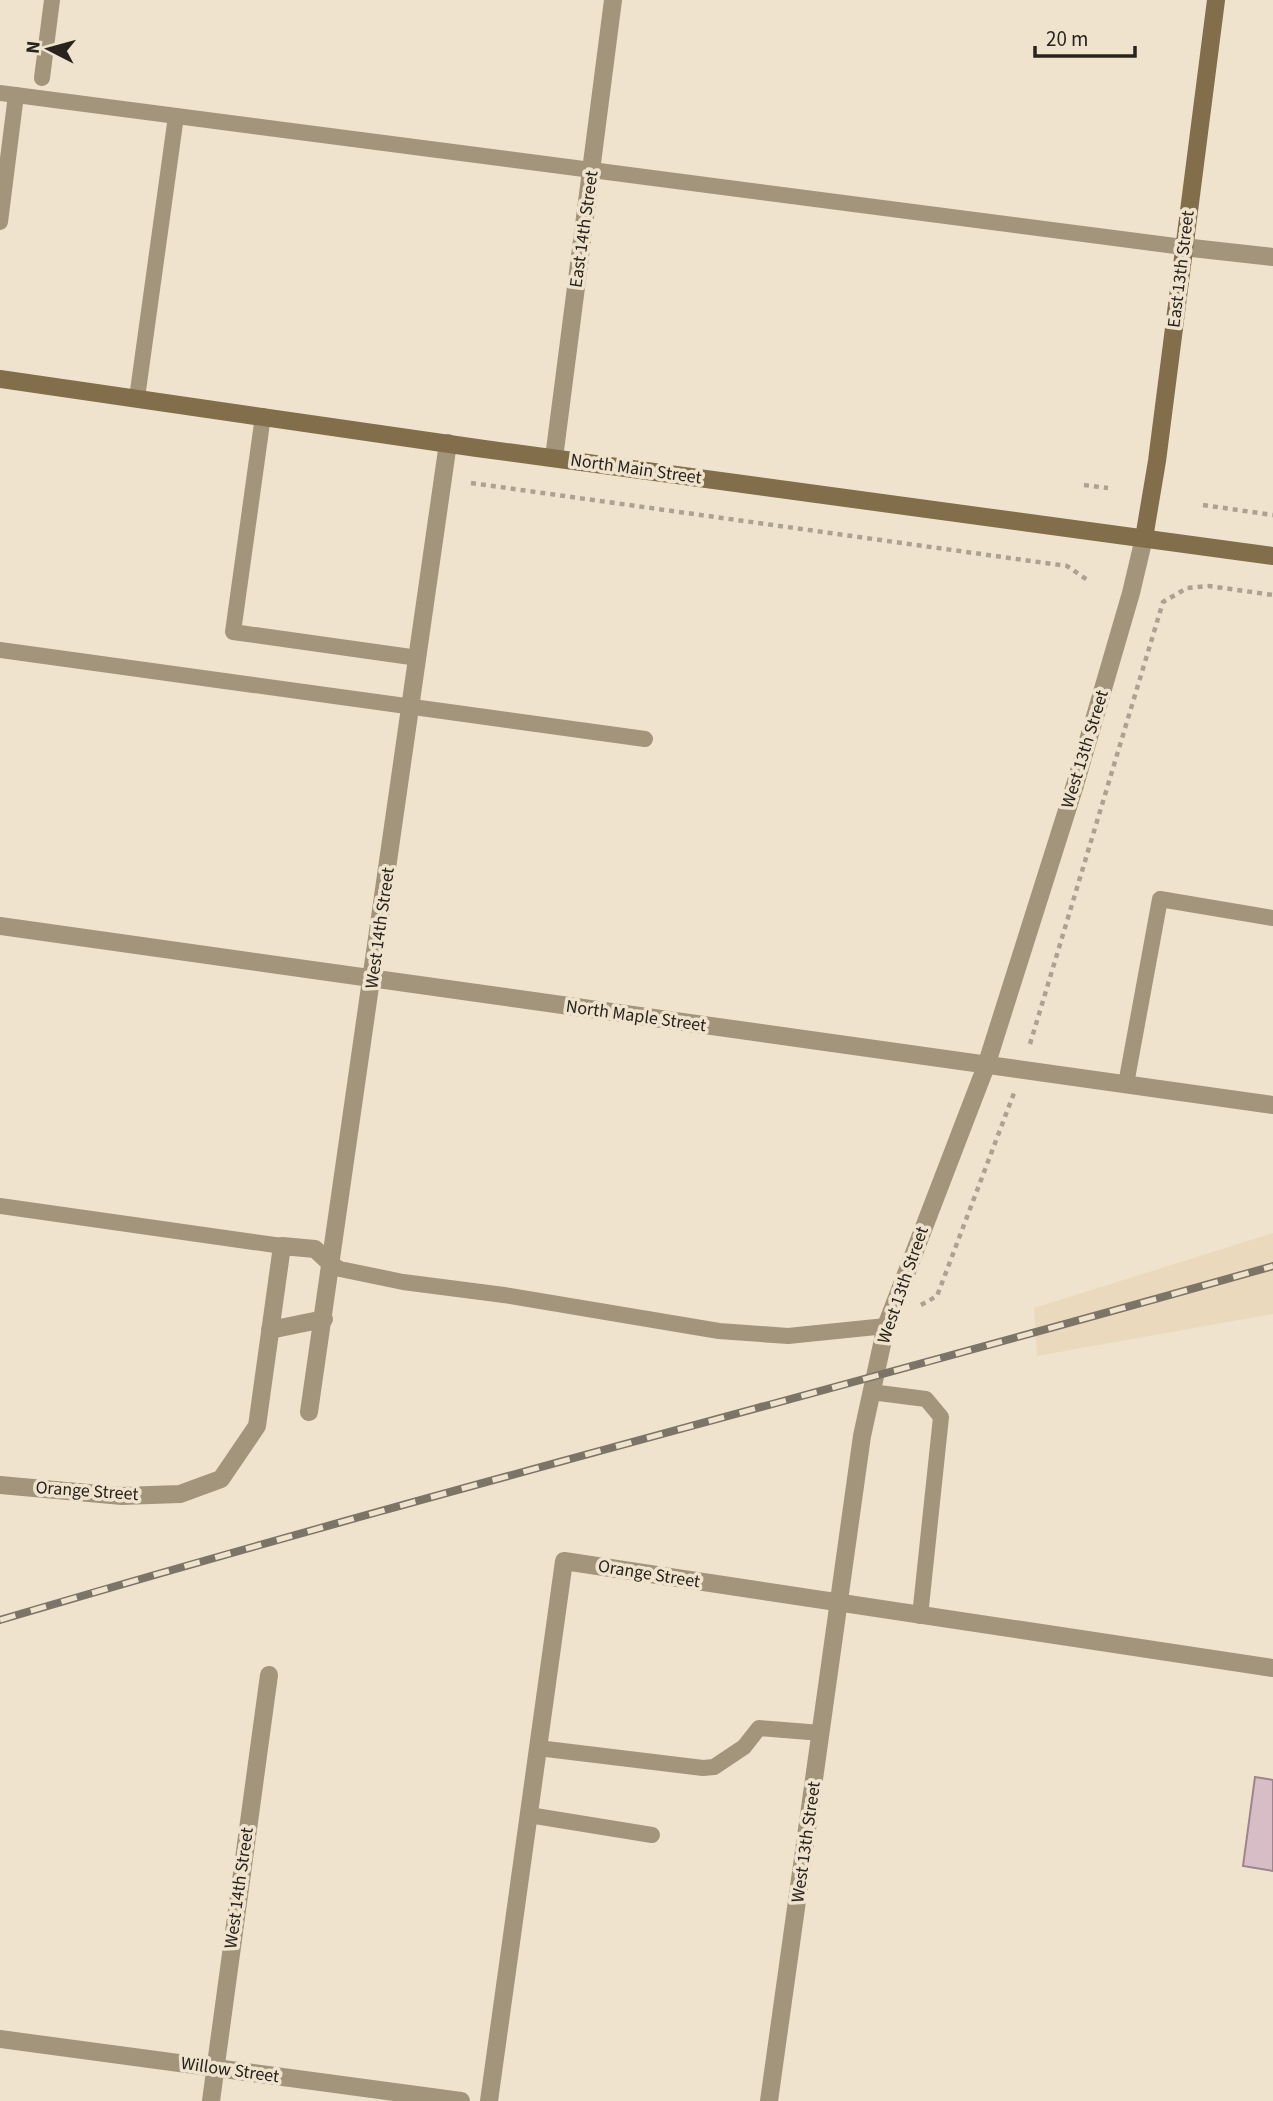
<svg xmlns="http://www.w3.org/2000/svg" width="1273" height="2101" viewBox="0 0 1273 2101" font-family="'Source Sans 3',sans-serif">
  <rect width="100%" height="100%" fill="#f0e3ce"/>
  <path fill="#ebd9be" d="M1273,1233V1314L1037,1356L1034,1308Z"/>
  <path fill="#d7bdc6" stroke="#9d858e" stroke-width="2" d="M1255,1777L1273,1780V1871L1243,1866Z"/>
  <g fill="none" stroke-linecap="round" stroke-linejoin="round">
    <g stroke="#aca291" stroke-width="4.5" stroke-dasharray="5 5" stroke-linecap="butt">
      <path d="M471,483L1067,566L1089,581"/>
      <path d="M1084,485L1108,488"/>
      <path d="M1203,505L1273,515"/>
      <path d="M1030,1044L1163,602L1187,588L1209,586L1273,595"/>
      <path d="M921,1305L937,1296L1014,1093"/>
    </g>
    <g stroke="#a2957c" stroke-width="16">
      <path d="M42,78L52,0"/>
      <path d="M0,93L1183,247"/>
      <path d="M0,222L16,95"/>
      <path d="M137,398L176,116"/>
      <path d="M263,416L233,632L418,658"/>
      <path d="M0,650L645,739"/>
      <path d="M1126,1084L1160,899L1273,918"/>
      <path d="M0,1206L282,1246"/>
      <path d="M331,1264L340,1269L403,1282L504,1295L719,1331L788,1336L886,1326"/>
      <path d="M871,1392L926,1399L941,1417L920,1616"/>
      <path d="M538,1748L703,1768L714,1767L744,1747L759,1728L821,1733"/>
      <path d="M529,1815L652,1835"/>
    </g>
    <g stroke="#a2957c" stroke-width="18">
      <path d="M1183,247L1273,257"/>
      <path d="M554,458L613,0"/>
      <path d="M0,926L1273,1105"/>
      <path d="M270,1330L324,1319"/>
      <path d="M309,1412L448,443"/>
      <path d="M0,1485L122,1496L180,1494L221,1479L257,1426L282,1246L315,1249L331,1264"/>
      <path d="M0,2039L461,2101"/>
      <path d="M211,2101L269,1675"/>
      <path d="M489,2101L564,1561L1273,1668"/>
    </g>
    <path stroke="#a2957c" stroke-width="18" d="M769,2101L862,1436L886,1326L986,1066L1075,785L1131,593L1144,538"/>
    <g stroke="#826e4a" stroke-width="18">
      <path d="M0,379L477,448L1273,556"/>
      <path d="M1144,538L1157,461L1216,0"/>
    </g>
    <defs>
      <path id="rail" d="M0,1620C422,1495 849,1386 1273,1266"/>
    </defs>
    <use href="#rail" stroke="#7c7467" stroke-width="8"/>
    <use href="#rail" stroke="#f0e3ce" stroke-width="5" stroke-dasharray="16" stroke-linecap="butt"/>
  </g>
  <g text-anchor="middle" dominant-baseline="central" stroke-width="7" stroke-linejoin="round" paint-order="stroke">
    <g font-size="18" fill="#28231c" stroke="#f0e3ce">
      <text transform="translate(584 229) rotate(-82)">East 14th Street</text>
      <text transform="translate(1181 269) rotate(-83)">East 13th Street</text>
      <text transform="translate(636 469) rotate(8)">North Main Street</text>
      <text transform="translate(1085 749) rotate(-73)">West 13th Street</text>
      <text transform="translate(380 928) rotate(-82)">West 14th Street</text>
      <text transform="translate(636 1016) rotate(8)">North Maple Street</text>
      <text transform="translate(903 1285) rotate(-71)">West 13th Street</text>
      <text transform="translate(87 1491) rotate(4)">Orange Street</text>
      <text transform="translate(649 1574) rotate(9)">Orange Street</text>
      <text transform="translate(806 1842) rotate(-82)">West 13th Street</text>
      <text transform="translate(239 1888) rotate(-82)">West 14th Street</text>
      <text transform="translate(230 2070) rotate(8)">Willow Street</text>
    </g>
  </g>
  <g transform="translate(49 49) rotate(276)" stroke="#f0e3ce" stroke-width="5" paint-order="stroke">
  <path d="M0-5L12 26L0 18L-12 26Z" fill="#28231c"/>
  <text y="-10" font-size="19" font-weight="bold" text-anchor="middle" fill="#28231c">N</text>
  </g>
  <path d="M1035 46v10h100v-10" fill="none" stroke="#28231c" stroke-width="3.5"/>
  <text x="1046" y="46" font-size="21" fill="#28231c" stroke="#f0e3ce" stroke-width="5" paint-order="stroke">20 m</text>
</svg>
